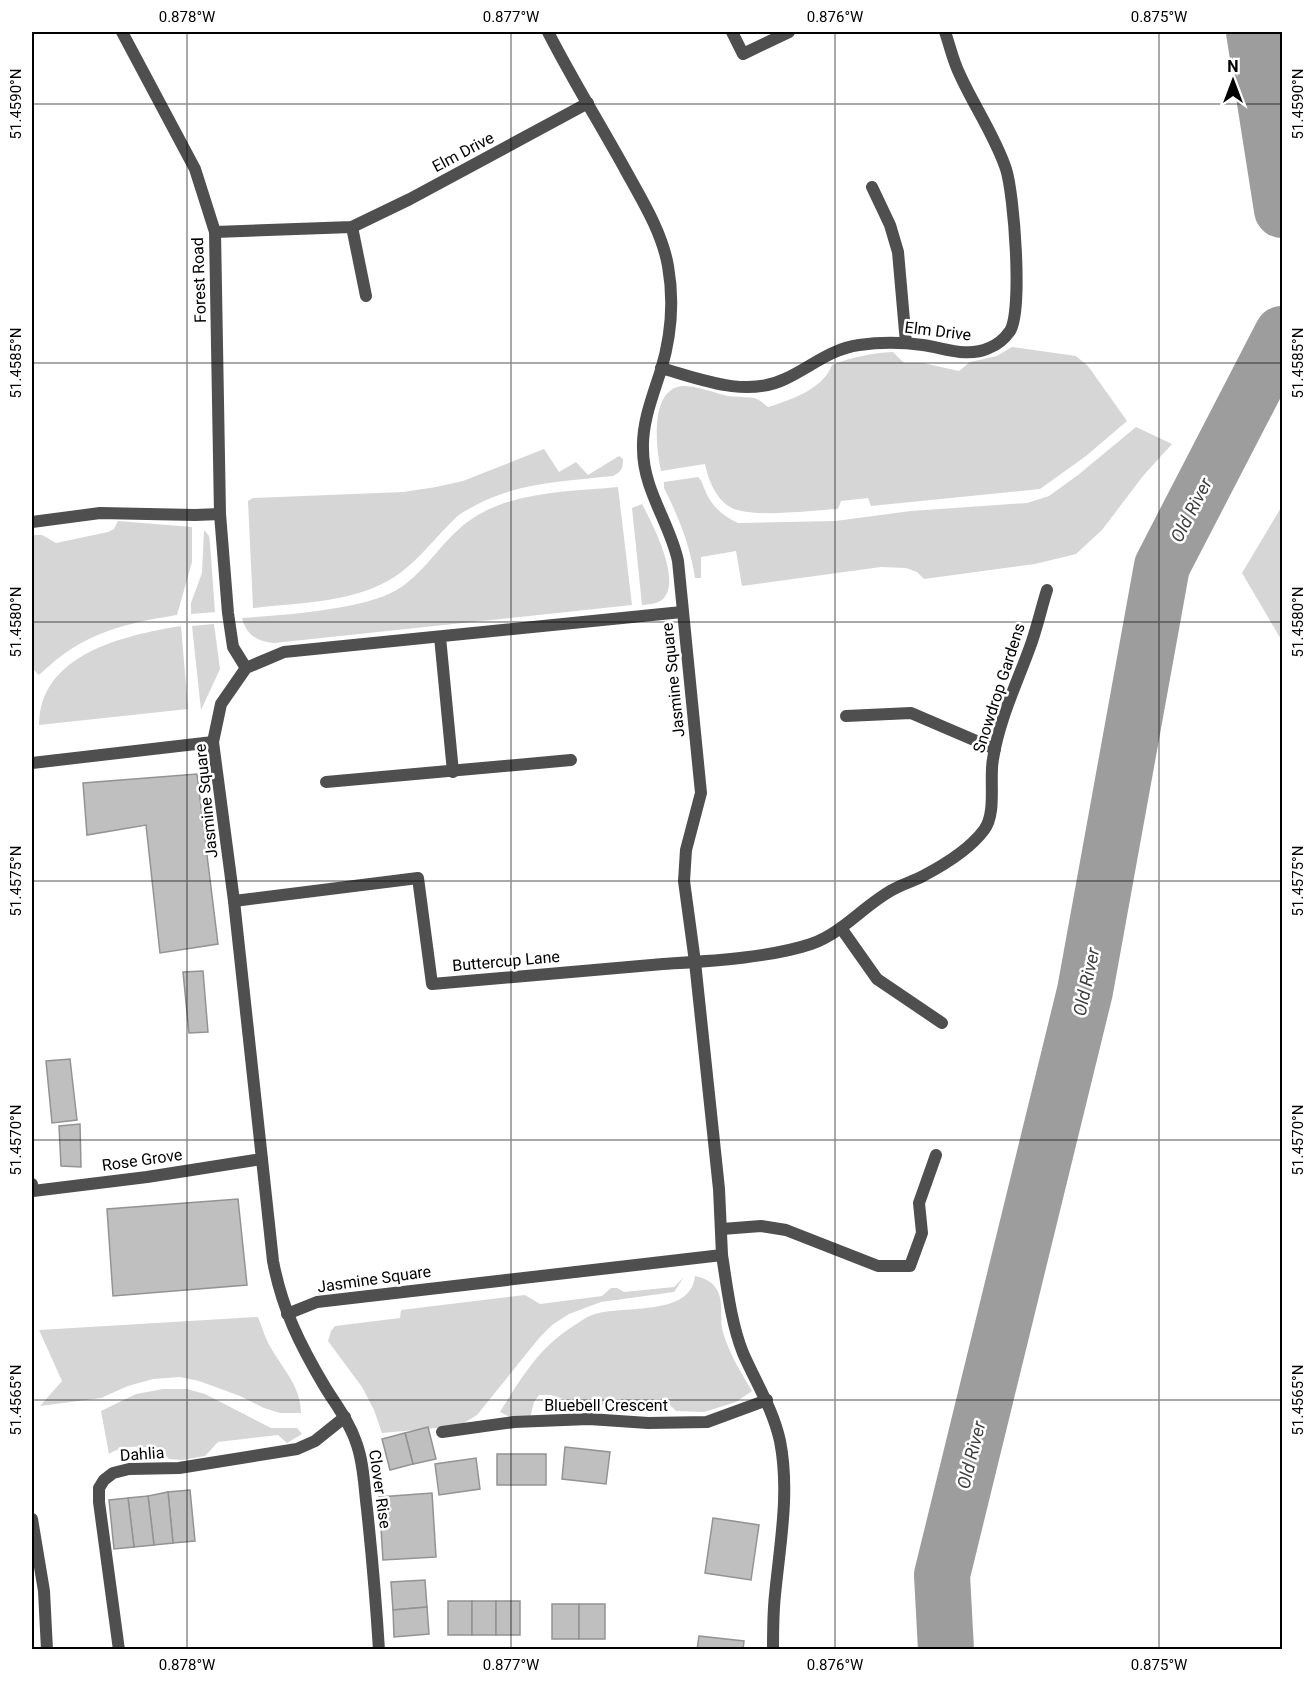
<svg xmlns="http://www.w3.org/2000/svg" width="1314" height="1681" viewBox="0 0 1314 1681" font-family="Roboto,sans-serif">
  <rect width="100%" height="100%" fill="#fff"/>
  <g fill="#d6d6d6">
    <path d="M1012,347L1076,356L1088,366L1127,421L1086,456L1040,489L871,506L868,498L841,501L838,509C814,510 750,519 730,507C716,499 708,479 705,464L661,471C656,449 649,388 683,386C697,386 712,392 724,395C735,398 749,396 757,399C760,400 765,405 768,407C791,400 823,389 832,365C852,357 872,353 893,352L904,363H923L959,371L970,362L997,356Z"/>
    <path d="M1136,427L1172,444L1143,476L1102,530L1076,554L1035,564L924,579L917,572L906,568L881,567L742,586L736,551L701,557V578H695C690,545 679,518 664,488V482L698,477C703,482 702,484 705,490C711,506 723,516 738,523L835,521L911,511L1027,503L1049,496L1078,475Z"/>
    <path d="M544,449L559,472L576,462L588,475L619,456L623,459C623,469 621,472 613,476C568,481 521,482 480,503C473,507 466,510 460,514C433,538 415,568 382,584C343,603 296,603 253,608L248,501L253,498L403,492L436,487L463,481Z"/>
    <path d="M618,487L632,605L274,643C258,642 246,635 242,618C283,615 360,610 395,591C421,576 436,550 458,530C499,491 565,492 618,487Z"/>
    <path d="M642,504C652,523 681,578 664,598C659,604 650,604 642,605L632,508Z"/>
    <path d="M1282,506V641L1242,573Z"/>
    <path d="M118,521L192,527V562L177,615C138,621 96,630 64,654C55,660 47,668 39,675L32,668V535H42L56,543L108,532L114,529Z"/>
    <path d="M204,530L209,536L210,543L215,612L191,614V603L202,573Z"/>
    <path d="M214,624L220,669L201,710L192,626Z"/>
    <path d="M181,626L188,709L39,725C39,654 125,635 181,626Z"/>
    <path d="M695,1276C703,1278 710,1280 715,1287C725,1299 719,1318 723,1332C729,1354 741,1372 752,1391L736,1402L704,1412L676,1411L667,1402L637,1400L625,1408L569,1401L551,1395H539L534,1402L530,1418L510,1417L500,1412C521,1378 540,1346 575,1325C581,1321 588,1316 595,1314C624,1305 691,1317 695,1276Z"/>
    <path d="M684,1277L674,1292L601,1302L569,1314L552,1325L540,1337L477,1415L459,1426L382,1433L374,1410L362,1387L328,1341L331,1331L335,1326L400,1318L401,1310L525,1295L540,1304L602,1296L611,1288H617L624,1292L674,1287Z"/>
    <path d="M258,1317C262,1327 265,1338 271,1348C283,1369 301,1387 301,1413H280L264,1408L240,1396L199,1381L180,1377L153,1379L128,1386L101,1398L40,1406L62,1381L39,1330Z"/>
    <path d="M163,1389H187L205,1394L271,1428H297L302,1434L287,1443L278,1435L218,1442L205,1456L182,1460L169,1459L159,1448C142,1447 124,1444 109,1454L101,1411L136,1394Z"/>
  </g>
  <g fill="none" stroke-linecap="round" stroke-linejoin="round">
    <g stroke="#9d9d9d" stroke-width="56">
      <path d="M1254,32L1282,210"/>
      <path d="M946,1650L942,1575L1085,991L1162,566L1282,334"/>
    </g>
  </g>
  <g fill="#bfbfbf" stroke="#939393" stroke-width="1.5">
    <path d="M197,774L218,944L160,953L146,825L87,835L83,783Z"/>
    <path d="M203,971L208,1032L189,1033L183,972Z"/>
    <path d="M70,1059L77,1120L52,1123L46,1061Z"/>
    <path d="M80,1124L81,1167L61,1166L59,1126Z"/>
    <path d="M238,1199L247,1285L113,1296L107,1209Z"/>
    <path d="M428,1427L436,1459L413,1464L405,1433Z"/>
    <path d="M405,1433L413,1464L390,1470L382,1439Z"/>
    <path d="M565,1447L610,1452L606,1484L562,1479Z"/>
    <rect x="497" y="1454" width="49" height="31"/>
    <path d="M476,1458L480,1489L439,1495L435,1464Z"/>
    <path d="M190,1490L195,1541L173,1543L168,1492Z"/>
    <path d="M168,1492L173,1543L154,1545L148,1496Z"/>
    <path d="M432,1493L436,1557L383,1560L379,1497Z"/>
    <path d="M148,1496L154,1545L134,1547L128,1498Z"/>
    <path d="M128,1498L134,1547L114,1549L109,1500Z"/>
    <path d="M713,1518L759,1525L751,1580L705,1573Z"/>
    <path d="M425,1580L427,1607L393,1610L391,1582Z"/>
    <rect x="448" y="1601" width="24" height="34"/>
    <rect x="472" y="1601" width="24" height="34"/>
    <rect x="496" y="1601" width="24" height="34"/>
    <rect x="552" y="1604" width="27" height="35"/>
    <rect x="579" y="1604" width="26" height="35"/>
    <path d="M427,1607L429,1634L394,1637L393,1610Z"/>
    <path d="M699,1636L744,1641L743,1650H697Z"/>
  </g>
  <g fill="none" stroke-linecap="round" stroke-linejoin="round">
    <g stroke="#4f4f4f" stroke-width="12">
      <path d="M872,187L890,225L898,252L906,343"/>
      <path d="M440,637L453,772"/>
      <path d="M846,716L911,713L995,749"/>
      <path d="M32,763L213,742"/>
      <path d="M326,782L571,760"/>
      <path d="M841,928L877,979L942,1023"/>
      <path d="M722,1229L761,1226L786,1230L878,1266H910L922,1233L919,1203L936,1155"/>
      <path d="M442,1432L514,1422L589,1419L648,1423L707,1422L767,1400"/>
    </g>
    <g stroke="#4f4f4f" stroke-width="12">
      <path d="M122,32L195,169L215,232L220,514L228,613L233,647L246,668"/>
      <path d="M732,32L743,54L789,32"/>
      <path d="M352,227L366,296"/>
      <path d="M215,232L352,227L410,199L588,103"/>
      <path d="M661,368C700,379 746,398 785,379C811,367 830,349 859,345C880,342 901,342 923,345C945,348 967,358 989,348C997,345 1005,338 1010,331C1023,310 1014,194 1006,169C995,136 974,106 960,75C953,61 950,46 945,32"/>
      <path d="M32,522L100,513L195,515L220,514"/>
      <path d="M234,901L418,878L432,984C509,978 586,971 663,964C708,961 769,958 811,944C843,933 865,904 894,889C903,884 914,881 923,876C944,865 970,849 984,830C997,813 989,779 993,759C999,720 1017,683 1030,647C1037,628 1041,609 1047,590"/>
      <path d="M32,1184L33,1191L147,1177L262,1159"/>
      <path d="M722,1255C727,1287 731,1323 743,1353C756,1383 773,1409 780,1441C790,1492 780,1543 775,1595C773,1613 773,1631 773,1650"/>
      <path d="M287,1314L317,1302L722,1255L719,1189L695,962L684,881L686,850L701,793L678,561C670,523 643,490 643,449C642,422 653,395 661,370C671,337 674,300 668,266C662,232 642,200 626,171C600,124 572,79 548,32"/>
      <path d="M32,1519L44,1591L47,1650"/>
      <path d="M119,1650L99,1502V1488L104,1480L113,1473L129,1469L179,1468L297,1449L315,1441L345,1417"/>
      <path d="M379,1650C376,1602 372,1556 367,1509C364,1487 364,1463 356,1442C349,1421 336,1405 325,1387C300,1345 282,1309 273,1261L234,901L213,742L221,704L246,668L284,652L682,612"/>
    </g>
  </g>
  <path fill="none" stroke="#000" stroke-width="1.5" stroke-opacity="0.45" d="M187,32V1650M511,32V1650M835,32V1650M1159,32V1650M32,104H1282M32,363H1282M32,622H1282M32,881H1282M32,1140H1282M32,1400H1282"/>
  <g text-anchor="middle" dominant-baseline="central" stroke-width="5" stroke-linejoin="round" paint-order="stroke">
    <g font-size="16" fill="#000" stroke="#fff">
      <text transform="translate(463 152) rotate(-28)">Elm Drive</text>
      <text transform="translate(199 280) rotate(-92)">Forest Road</text>
      <text transform="translate(938 331) rotate(7)">Elm Drive</text>
      <text transform="translate(673 680) rotate(-96)">Jasmine Square</text>
      <text transform="translate(999 688) rotate(-72)">Snowdrop Gardens</text>
      <text transform="translate(206 801) rotate(-96)">Jasmine Square</text>
      <text transform="translate(506 961) rotate(-5)">Buttercup Lane</text>
      <text transform="translate(142 1160) rotate(-8)">Rose Grove</text>
      <text transform="translate(374 1279) rotate(-8)">Jasmine Square</text>
      <text x="606" y="1405">Bluebell Crescent</text>
      <text transform="translate(142 1454) rotate(-4)">Dahlia</text>
      <text transform="translate(380 1489) rotate(82)">Clover Rise</text>
    </g>
    <g font-size="18" font-style="italic" fill="#3e3e3e" stroke="#fff">
      <text transform="translate(1191 510) rotate(-63)">Old River</text>
      <text transform="translate(1086 982) rotate(-78)">Old River</text>
      <text transform="translate(971 1455) rotate(-76)">Old River</text>
    </g>
  </g>
  <rect width="1314" height="1681" fill="none" stroke="#ffffff" stroke-width="66"/>
  <g transform="translate(1233 81)" stroke="#ffffff" stroke-width="4.5" paint-order="stroke">
  <path d="M0-4.5L10 22L0 15L-10 22Z" fill="#000000"/>
  <text y="-9" font-size="16" font-weight="bold" text-anchor="middle" fill="#000000">N</text>
  </g>
  <rect x="33" y="33" width="1248" height="1615" fill="none" stroke="#000" stroke-width="2"/>
  <g font-size="15" text-anchor="middle" fill="#000">
    <text x="187" y="22">0.878°W</text>
    <text x="511" y="22">0.877°W</text>
    <text x="835" y="22">0.876°W</text>
    <text x="1159" y="22">0.875°W</text>
    <text transform="translate(16 104) rotate(-90)" y="5">51.4590°N</text>
    <text transform="translate(1298 104) rotate(-90)" y="5">51.4590°N</text>
    <text transform="translate(16 363) rotate(-90)" y="5">51.4585°N</text>
    <text transform="translate(1298 363) rotate(-90)" y="5">51.4585°N</text>
    <text transform="translate(16 622) rotate(-90)" y="5">51.4580°N</text>
    <text transform="translate(1298 622) rotate(-90)" y="5">51.4580°N</text>
    <text transform="translate(16 881) rotate(-90)" y="5">51.4575°N</text>
    <text transform="translate(1298 881) rotate(-90)" y="5">51.4575°N</text>
    <text transform="translate(16 1140) rotate(-90)" y="5">51.4570°N</text>
    <text transform="translate(1298 1140) rotate(-90)" y="5">51.4570°N</text>
    <text transform="translate(16 1400) rotate(-90)" y="5">51.4565°N</text>
    <text transform="translate(1298 1400) rotate(-90)" y="5">51.4565°N</text>
    <text x="187" y="1670">0.878°W</text>
    <text x="511" y="1670">0.877°W</text>
    <text x="835" y="1670">0.876°W</text>
    <text x="1159" y="1670">0.875°W</text>
  </g>
</svg>
